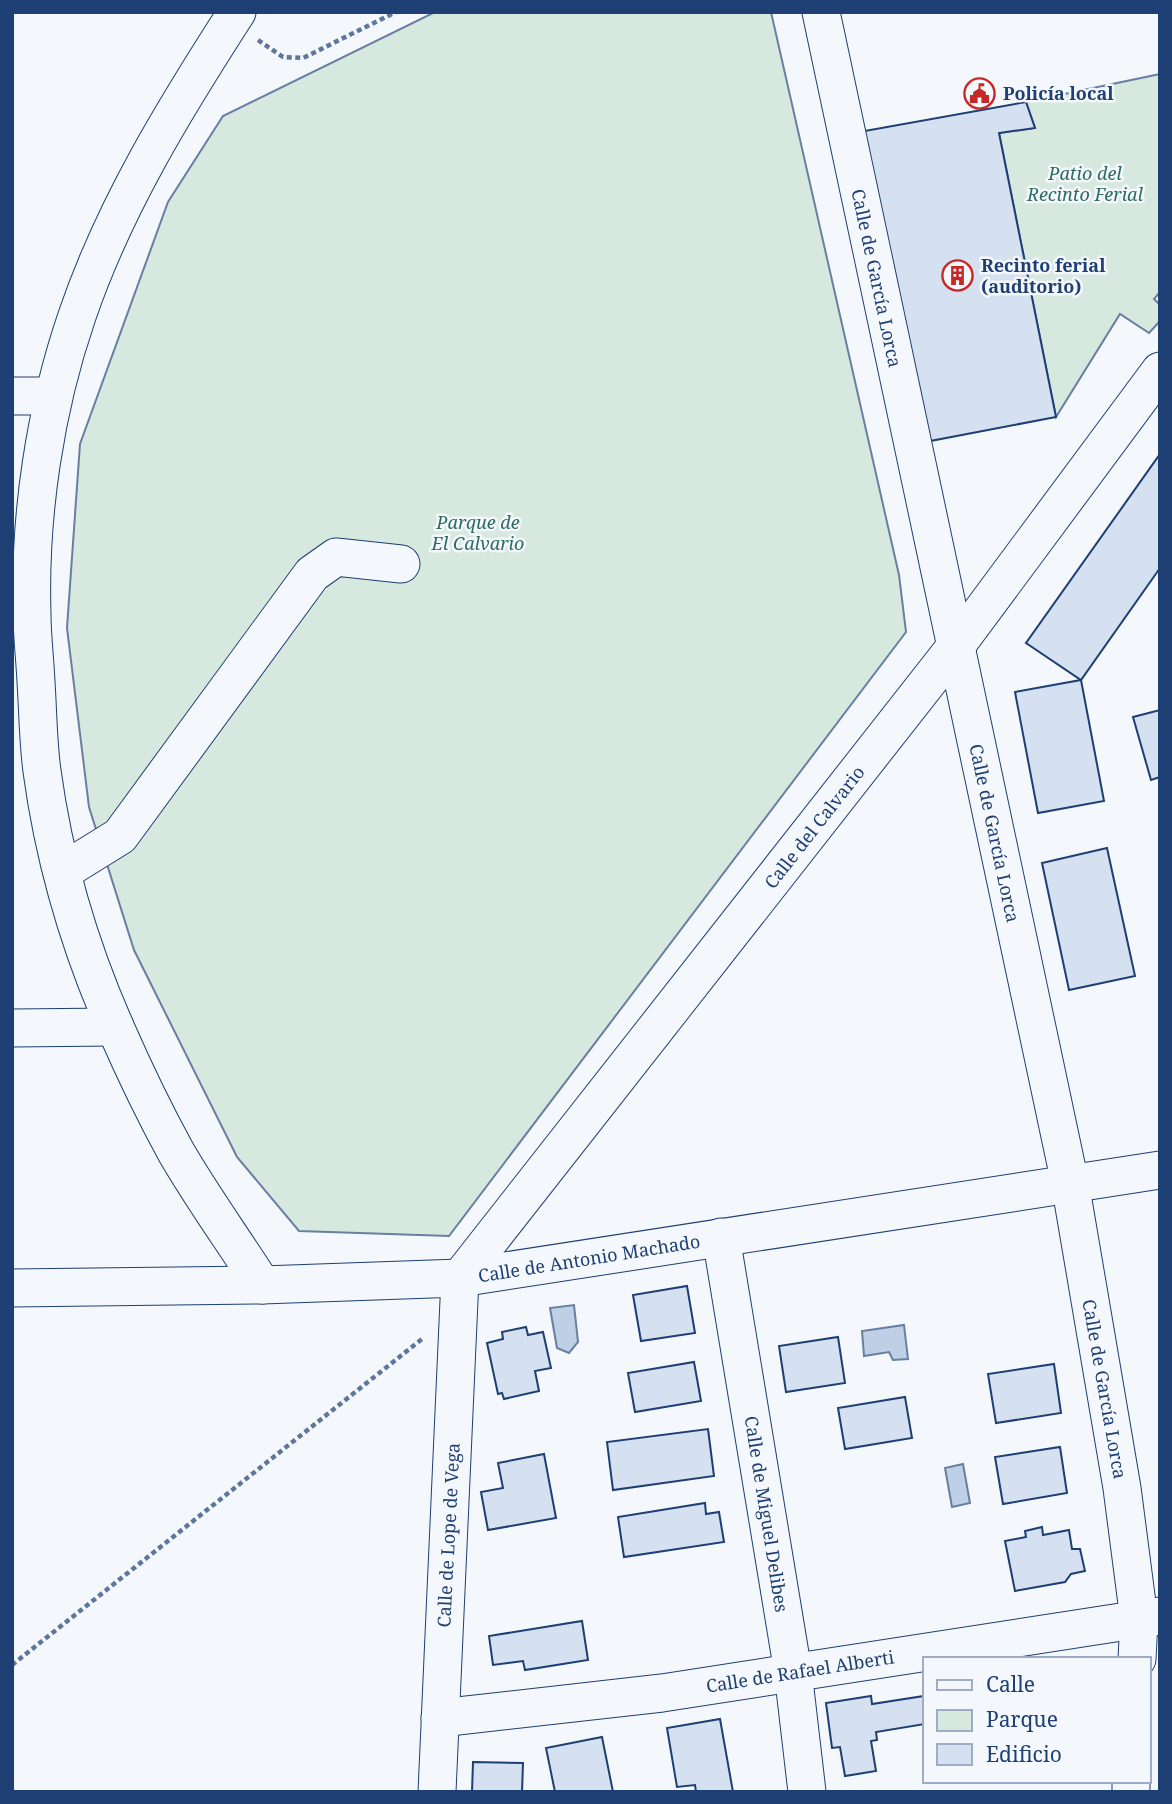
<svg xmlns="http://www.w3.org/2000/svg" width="1172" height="1804" viewBox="0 0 1172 1804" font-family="'Noto Serif',serif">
  <rect width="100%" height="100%" fill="#f4f7fb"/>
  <g fill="#d7e8df" stroke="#687fa3" stroke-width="2">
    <path d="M435,12H771L899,575L906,632L449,1236L299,1231L237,1157L134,950L89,807L67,628L80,444L168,202L223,116Z"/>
    <path d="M1160,74V292L1154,299L1160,305V321L1149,333L1120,314L1056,417L999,133L1035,128L1026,102Z"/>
  </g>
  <g fill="#bed0e5" stroke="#687fa3" stroke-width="2">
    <path d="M574,1305L578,1342L569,1353L557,1348L550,1308Z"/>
    <path d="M904,1325L908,1359L893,1360L889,1352L864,1356L862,1331Z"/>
    <path d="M963,1464L970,1503L952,1507L945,1468Z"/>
  </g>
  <g fill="#d5e0f0" stroke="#1d3f73" stroke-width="2">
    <path d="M1026,102L1035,128L999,133L1056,417L925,442L859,132Z"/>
    <path d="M1160,454V568L1081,680L1026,643Z"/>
    <path d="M1081,680L1104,801L1038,813L1015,692Z"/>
    <path d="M1160,710V777L1151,780L1133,717Z"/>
    <path d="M1107,848L1135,976L1069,990L1042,863Z"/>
    <path d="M687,1286L695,1333L641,1341L633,1295Z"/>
    <path d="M526,1327L528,1335L543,1332L551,1368L535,1371L539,1391L504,1399L502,1393L498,1394L487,1343L503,1339L502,1332Z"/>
    <path d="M838,1337L845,1383L786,1392L779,1346Z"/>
    <path d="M694,1362L701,1401L635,1412L628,1373Z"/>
    <path d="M1054,1364L1061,1413L996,1423L988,1374Z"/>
    <path d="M905,1397L912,1438L845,1449L838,1408Z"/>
    <path d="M708,1429L714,1476L613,1490L607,1442Z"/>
    <path d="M1060,1447L1067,1493L1003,1504L995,1457Z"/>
    <path d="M544,1454L556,1518L488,1530L481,1492L503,1488L498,1463Z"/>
    <path d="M705,1503L706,1514L719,1512L724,1542L624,1557L618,1517Z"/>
    <path d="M1042,1527L1043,1535L1069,1530L1072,1549H1080L1085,1571L1071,1574L1065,1582L1015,1591L1005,1541L1026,1537L1025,1531Z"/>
    <path d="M582,1621L588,1660L525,1670L523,1661L493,1665L489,1636Z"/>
    <path d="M871,1696L872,1704L924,1696L925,1724L876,1732L877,1740L871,1741L876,1771L845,1776L840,1747L832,1748L826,1703Z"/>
    <path d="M720,1719L733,1792H696L695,1785L677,1787L667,1728Z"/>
    <path d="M602,1737L613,1792H555L546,1748Z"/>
    <path d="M473,1762L523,1763L522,1792H472Z"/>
  </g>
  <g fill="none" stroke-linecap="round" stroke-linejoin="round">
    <defs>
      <g id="minor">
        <path d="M237,12C175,108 114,207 77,316C45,409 29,515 32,614C32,636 35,659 36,682C38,712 38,742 42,771C54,859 80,948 116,1029C134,1070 154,1112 176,1152C202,1197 234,1241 262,1285"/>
        <path d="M821,12L1070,1183L1122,1488L1139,1619L1137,1659"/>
        <path d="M12,396H53"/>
        <path d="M62,872L120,836L312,574L336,557L401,564"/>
        <path d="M12,1028L115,1027"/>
        <path d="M721,1237L793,1672L807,1792"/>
        <path d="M12,1288L262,1285L460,1278L1160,1170"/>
        <path d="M440,1718L662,1693L1160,1616"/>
        <path d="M437,1792L460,1278L956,646L1160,371"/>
        <path d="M1131,1792V1781"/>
      </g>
    </defs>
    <use href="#minor" stroke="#1d3f73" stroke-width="39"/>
    <g stroke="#5e769c" stroke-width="4.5" stroke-dasharray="5 3.5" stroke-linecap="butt">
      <path d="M258,40L283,57L303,58L396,12"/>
      <path d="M12,1665L422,1339"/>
    </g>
    <use href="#minor" stroke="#f4f7fb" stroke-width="37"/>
  </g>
  <defs>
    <symbol id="civic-ring" viewBox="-11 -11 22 22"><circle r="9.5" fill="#f4f7fb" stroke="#c62828" stroke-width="1.5"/><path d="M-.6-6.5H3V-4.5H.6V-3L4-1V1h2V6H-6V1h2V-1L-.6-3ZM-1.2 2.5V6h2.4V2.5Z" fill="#c62828"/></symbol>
    <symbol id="building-ring" viewBox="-11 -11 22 22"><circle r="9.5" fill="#f4f7fb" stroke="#c62828" stroke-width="1.5"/><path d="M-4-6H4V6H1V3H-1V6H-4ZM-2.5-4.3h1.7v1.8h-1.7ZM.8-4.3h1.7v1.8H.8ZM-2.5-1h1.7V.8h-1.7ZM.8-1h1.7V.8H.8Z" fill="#c62828"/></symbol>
  </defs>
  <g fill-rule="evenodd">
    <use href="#civic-ring" x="962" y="76" width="35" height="35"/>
    <use href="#building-ring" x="940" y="258" width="35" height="35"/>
  </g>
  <g text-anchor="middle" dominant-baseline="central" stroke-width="5" stroke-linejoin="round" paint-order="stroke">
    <g font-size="18" font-weight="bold" fill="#1d3f73" stroke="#f4f7fb" text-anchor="start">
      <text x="1003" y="93">Policía local</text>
      <text x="981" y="265">Recinto ferial<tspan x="981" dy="21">(auditorio)</tspan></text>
    </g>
    <g font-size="18" font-style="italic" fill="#2c6c60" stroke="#f4f7fb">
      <text x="1085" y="173">Patio del<tspan x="1085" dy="21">Recinto Ferial</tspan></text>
      <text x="478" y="522">Parque de<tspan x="478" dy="21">El Calvario</tspan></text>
    </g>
    <g font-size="18" fill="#1d3f73" stroke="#f4f7fb">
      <text transform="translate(877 278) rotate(78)">Calle de García Lorca</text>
      <text transform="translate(814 827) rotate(-52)">Calle del Calvario</text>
      <text transform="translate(995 833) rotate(78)">Calle de García Lorca</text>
      <text transform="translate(589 1258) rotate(-9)">Calle de Antonio Machado</text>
      <text transform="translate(1105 1389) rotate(80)">Calle de García Lorca</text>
      <text transform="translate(767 1514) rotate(81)">Calle de Miguel Delibes</text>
      <text transform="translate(448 1535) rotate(-87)">Calle de Lope de Vega</text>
      <text transform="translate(800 1671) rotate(-9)">Calle de Rafael Alberti</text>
    </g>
  </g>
  <rect width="1172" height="1804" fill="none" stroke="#1d3f73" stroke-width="28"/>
  <rect x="923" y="1657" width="228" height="126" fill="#f4f7fb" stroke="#9eadc5" stroke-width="2"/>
  <rect x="937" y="1680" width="35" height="10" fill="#f4f7fb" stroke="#9eadc5" stroke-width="2"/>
  <text x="986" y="1692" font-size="21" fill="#1d3f73">Calle</text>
  <rect x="937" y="1710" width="35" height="21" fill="#d7e8df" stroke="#9eadc5" stroke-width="2"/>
  <text x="986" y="1727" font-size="21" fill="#1d3f73">Parque</text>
  <rect x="937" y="1744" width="35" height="21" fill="#d5e0f0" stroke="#9eadc5" stroke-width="2"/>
  <text x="986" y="1762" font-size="21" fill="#1d3f73">Edificio</text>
</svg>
